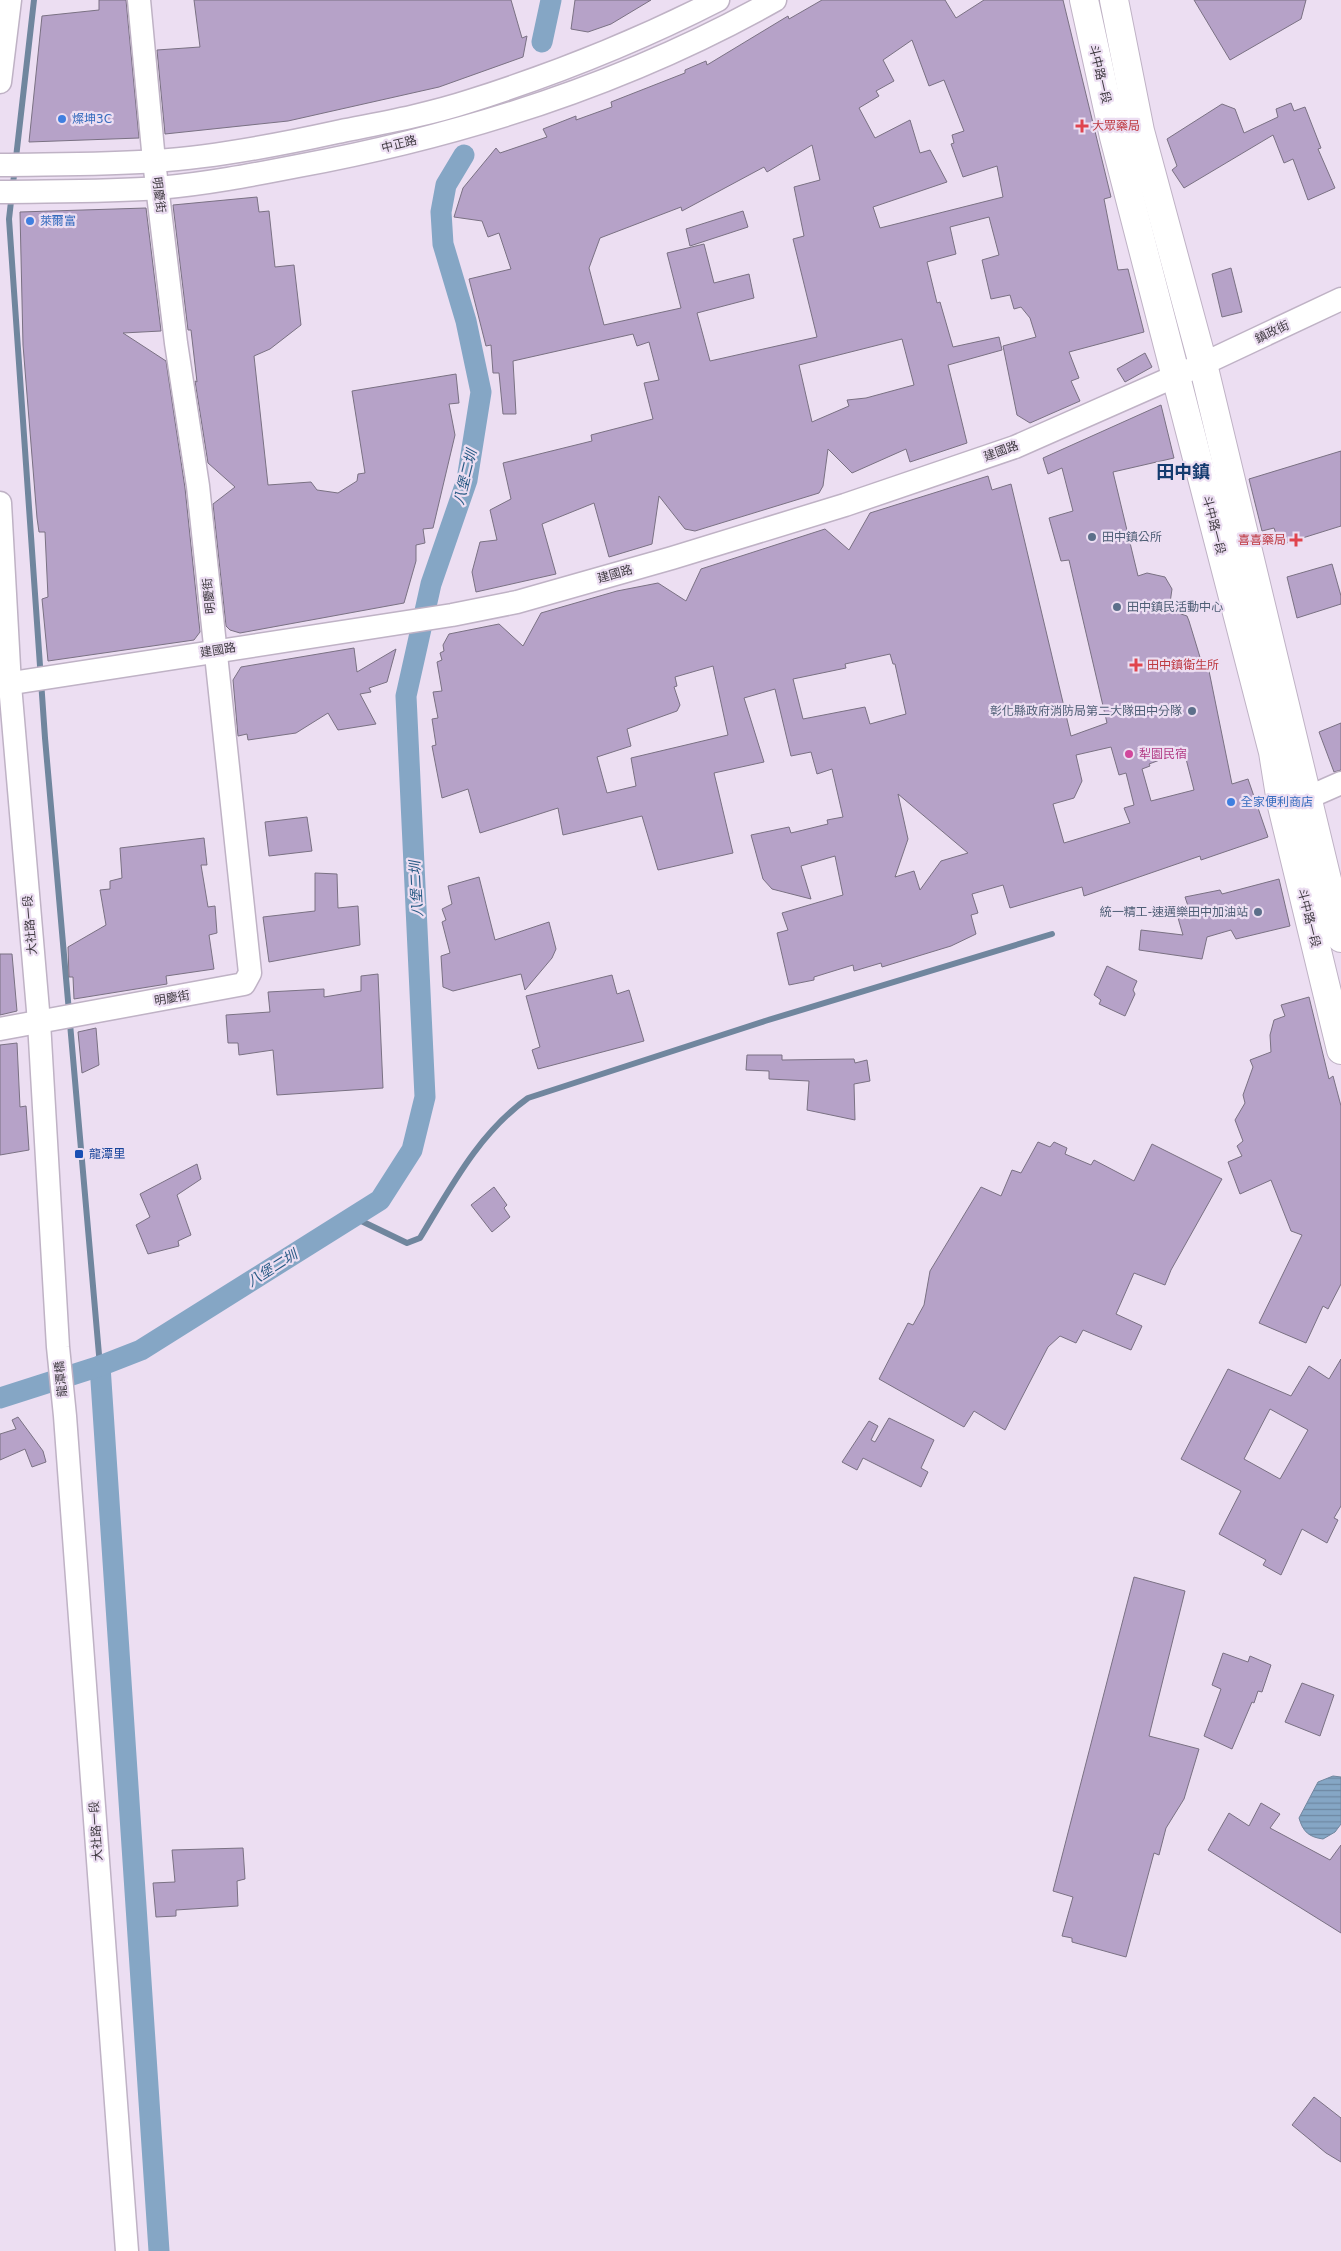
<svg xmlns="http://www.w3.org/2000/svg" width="1341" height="2251" viewBox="0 0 1341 2251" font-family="'DejaVu Sans','Noto Sans TC',sans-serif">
  <defs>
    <pattern id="water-rules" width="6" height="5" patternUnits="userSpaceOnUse" patternTransform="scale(1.25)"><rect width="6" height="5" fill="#85a6c5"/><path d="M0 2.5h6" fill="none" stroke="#6e88a2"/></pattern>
  </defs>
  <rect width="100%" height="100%" fill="#ecdef2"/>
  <path fill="url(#water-rules)" stroke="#70869e" d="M1333,1776L1341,1777V1824L1335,1832L1323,1839C1309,1837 1303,1832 1299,1818L1318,1782Z"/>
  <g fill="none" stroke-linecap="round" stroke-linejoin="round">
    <g stroke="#70869e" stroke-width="6">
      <path d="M34,0L9,219L45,738L100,1366"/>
      <path d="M353,1217L407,1243L420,1238C451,1187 479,1133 528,1098L765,1021L1052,934"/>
    </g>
    <g stroke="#85a6c5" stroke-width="21">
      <path d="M542,42L551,0"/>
      <path d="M100,1366L159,2251"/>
      <path d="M0,1398L100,1366L141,1350L380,1200L412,1150L425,1097L406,696L431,584L467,480L481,392L466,321L443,244L441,212L446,185L464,155"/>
    </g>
  </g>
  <g fill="#b6a2c8" stroke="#7a7183" fill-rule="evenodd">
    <path d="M99,0H126L139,138L29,142L42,16L99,10Z"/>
    <path d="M194,0H511L522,38L527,36L523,57L439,87L288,121L165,134L157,50L200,47Z"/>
    <path d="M575,0H651L611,24L588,32L571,29Z"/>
    <path d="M822,0H945L956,18L984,0H1063L1111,197L1104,199L1118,270L1128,269L1144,332L1069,352L1079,378L1071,381L1080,401L1030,423L1017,415L1003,346L1036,337L1030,318L1021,307L1014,309L1010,295L991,299L982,260L999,255L989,217L950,227L956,254L927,262L937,303L940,302L953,347L999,337L1002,350L948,365L967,443L910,462L906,449L852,473L828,449L823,486L819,493L695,531L685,529L659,496L652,544L609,557L594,503L542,524L556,574L476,592L472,572L480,542L497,540L490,510L511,499L503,463L592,441L591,435L653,419L644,383L659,380L649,342L637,346L633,334L513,361L516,414H503L499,373H493L491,345L486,346L469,279L511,269L499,233L488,237L482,221L454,217L463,188L496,148L500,153L547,137L543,129L576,116V120L612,107L611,102L685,73V70L706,61L707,65L788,16L789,19ZM912,40L929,86L944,80L964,131L952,135L954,143L951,144L963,177L997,166L1003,197L880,228L873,207L947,182L930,150L920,153L910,120L875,138L859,108L879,96L876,91L894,81L883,60ZM812,145L820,180L794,187L804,236L793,239L817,337L710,361L697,313L754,298L749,274L714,283L704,244L667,253L681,308L604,325L589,268L600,238L681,207L682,211L764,167L767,172ZM902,339L914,385L866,398L847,400L849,406L812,422L799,365Z"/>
    <path d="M1194,0H1306L1301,19L1230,60Z"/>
    <path d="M1291,103L1294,111L1305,107L1321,148L1318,149L1335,188L1308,200L1293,159L1284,163L1273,135L1184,188L1172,170L1177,166L1167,139L1222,104L1235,109L1244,133L1278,117L1276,109Z"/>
    <path d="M257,197L259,212L269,211L275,267L294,265L301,325L270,349L254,356L268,485L311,482L317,490L338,493L357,481L358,474L365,473L352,391L456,374L459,403L449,404L455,435L433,528L423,529L425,543L416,545V561L404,603L240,633L230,630L226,626L213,504L235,487L208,463L195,381L197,382L191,330H188L173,205Z"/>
    <path d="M146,208L161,331L123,333L166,361L185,488L200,632L194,640L48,661L42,599L48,597L45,532H39L37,518L23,345L20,212Z"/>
    <path d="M743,211L748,227L690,246L686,229Z"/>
    <path d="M1231,268L1242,312L1222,317L1212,274Z"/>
    <path d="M1145,353L1152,367L1125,382L1117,369Z"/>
    <path d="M1161,405L1174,458L1113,472L1138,576L1147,573L1165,577L1172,589L1169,610L1187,616L1189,621L1203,667L1208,666L1232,784L1248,779L1268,837L1201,860L1200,856L1084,896L1082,887L1010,908L1003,885L972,894L978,913L971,915L976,934L951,946L882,967L881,963L854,971L853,965L814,977V980L789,985L777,933L788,930L782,913L843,895L835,856L801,866L811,899L772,889L763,879L751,835L789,827L791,833L828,824L827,820L843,817L832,769L817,774L811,752L791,756L775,689L744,698L764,762L714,773L733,853L658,870L642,816L563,835L558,808L480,833L468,789L442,798L432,746L436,745L432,719L438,718L433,692L442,691L437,662L442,660L440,653L444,651L443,645L449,634L499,624L523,646L541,613L617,591L658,583L686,601L701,569L825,529L849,550L870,513L988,476L992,490L1011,484L1071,736L1107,723L1069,560L1061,561L1049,518L1073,511L1062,468L1048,474L1043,458ZM890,654L893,664H895L906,714L870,724L865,707L803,719L793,679L846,668L845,664ZM713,666L728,735L631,758L636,786L607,793L597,757L631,746L627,729L677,711L680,705L674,687L677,686L675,677ZM1111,747L1119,775L1126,773L1134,805L1124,808L1130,823L1064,843L1053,804L1074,798L1082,781L1076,755ZM1184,751L1194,790L1151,801L1142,769L1150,766L1149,764ZM898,794L968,853L941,861L920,890L914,871L895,877L908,839Z"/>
    <path d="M1341,451V526L1280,545L1274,528L1262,531L1249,479Z"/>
    <path d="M1332,564L1341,596V604L1297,618L1287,577Z"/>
    <path d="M354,648L357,672L396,649L387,682L369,688L371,692L360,694L376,724L338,730L328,713L296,733L248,740L247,734L238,736L233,680L241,667Z"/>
    <path d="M1341,723V770L1334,772L1319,732Z"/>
    <path d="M307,817L312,851L269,856L265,822Z"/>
    <path d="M204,838L207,865H201L208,907L215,906L217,933L209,935L214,969L166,976L167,984L74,999L73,977H69L68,947L106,925L100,890L110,889V881L122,878L120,848Z"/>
    <path d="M315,873L337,874L338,908L358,906L360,945L269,962L263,917L315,911Z"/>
    <path d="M479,877L495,940L549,922L556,949L552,958L525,990L521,974L453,991L443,987L441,956L450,953L442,922L446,920L442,909L452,904L448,886Z"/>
    <path d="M1279,879L1290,926L1236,939L1231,930L1207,937L1202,959L1139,950L1141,930L1183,935L1176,911L1188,906L1185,897L1220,890L1222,894Z"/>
    <path d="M0,954H12L17,1011L0,1015Z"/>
    <path d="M1107,966L1137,981L1133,990L1135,994L1125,1016L1099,1004L1101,1000L1094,995Z"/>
    <path d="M378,974L383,1088L277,1095L273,1050L239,1055L238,1043H228L226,1015L270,1012L268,992L324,989V997L361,991V976Z"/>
    <path d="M612,975L617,994L629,990L644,1041L538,1069L532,1050L540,1047L526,996Z"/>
    <path d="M1309,997L1329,1079L1333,1076L1341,1106V1284L1328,1309L1323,1306L1306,1343L1259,1323L1302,1235L1291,1231L1271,1180L1240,1194L1228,1162L1242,1156L1237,1146L1243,1141L1235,1120L1245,1103L1243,1095L1253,1067L1250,1060L1271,1052L1270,1035L1274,1020L1285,1016L1281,1005Z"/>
    <path d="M96,1028L99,1065L82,1073L78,1032Z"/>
    <path d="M17,1043L20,1107L26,1106L29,1150L0,1155V1045Z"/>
    <path d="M747,1055H782V1060L854,1059L855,1063L867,1060L870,1081L854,1084L855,1120L807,1110L809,1081L769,1079V1071L746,1070Z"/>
    <path d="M1038,1142L1050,1147L1054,1142L1067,1148L1065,1154L1091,1165L1094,1160L1134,1181L1152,1144L1222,1179L1171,1270L1165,1285L1134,1273L1116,1314L1142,1326L1131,1350L1083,1330L1076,1343L1060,1336L1048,1347L1005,1430L974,1411L964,1427L879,1379L908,1323L913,1325L924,1305L930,1271L981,1187L1001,1196L1012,1170L1021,1173Z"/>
    <path d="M197,1164L201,1179L177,1195L191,1235L178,1241L179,1246L148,1254L136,1225L150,1217L140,1194Z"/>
    <path d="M494,1187L507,1205L504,1208L510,1217L492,1232L471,1205Z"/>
    <path d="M1341,1359V1506L1334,1518L1338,1520L1327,1543L1302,1529L1281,1575L1263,1565L1266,1560L1219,1534L1241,1491L1181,1459L1228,1369L1291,1396L1309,1366L1329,1379ZM1270,1409L1308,1430L1280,1479L1244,1459Z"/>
    <path d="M18,1417L43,1451L46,1462L32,1467L25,1449L0,1460V1434L16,1429L12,1420Z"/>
    <path d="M889,1418L934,1440L921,1468L928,1472L921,1487L863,1458L857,1470L842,1462L869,1421L878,1426L871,1440L875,1442Z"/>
    <path d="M1134,1577L1185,1591L1149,1736L1199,1749L1184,1799L1166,1828L1159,1855L1154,1853L1126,1957L1072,1942V1938L1062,1936L1073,1897L1053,1891Z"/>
    <path d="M1223,1653L1248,1662L1250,1656L1271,1665L1262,1692L1258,1691L1254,1703L1252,1702L1232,1749L1204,1736L1221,1689L1212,1685Z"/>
    <path d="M1302,1683L1334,1695L1320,1736L1285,1722Z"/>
    <path d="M1261,1803L1280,1814L1270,1828L1330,1860L1341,1845V1933L1208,1850L1229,1813L1249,1826Z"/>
    <path d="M243,1848L245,1879L237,1881L238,1906L176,1910V1916L156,1917L153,1883L175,1882L172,1850Z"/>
    <path d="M1314,2097L1341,2118V2162L1326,2153L1292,2125Z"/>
  </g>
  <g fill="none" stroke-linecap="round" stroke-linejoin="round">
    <defs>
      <g id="minor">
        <path d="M0,82L10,0"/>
        <path d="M0,165C51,164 103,165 155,161C216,157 278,145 337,132C382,123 427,115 470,101C555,74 638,41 718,0"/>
        <path d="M0,192C52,191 106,192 158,188C205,184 252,175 298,166C465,135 626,84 775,0"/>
        <path d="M0,503L10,685L39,1022L58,1347L65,1416L127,2251"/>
        <path d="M0,685L452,615L517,602L672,558L845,505L1015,447L1203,364L1341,299"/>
        <path d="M1290,801L1307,798L1341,783"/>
        <path d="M0,1029L244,984L250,973L198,486L176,343L154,161L139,0"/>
      </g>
      <g id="major">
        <path d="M1084,0L1114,137L1273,752L1281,802L1341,1050"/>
        <path d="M1114,0L1140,131L1203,364L1341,938"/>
      </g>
    </defs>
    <use href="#minor" stroke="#bfb2c5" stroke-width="25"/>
    <use href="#major" stroke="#bfb2c5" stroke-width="30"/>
    <use href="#minor" stroke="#fff" stroke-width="22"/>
    <use href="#major" stroke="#fff" stroke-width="28"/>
  </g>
  <g fill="#3f7fe0" stroke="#ecdef2" stroke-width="2">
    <circle cx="62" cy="119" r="5"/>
    <circle cx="30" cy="221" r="5"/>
    <circle cx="1231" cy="802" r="5"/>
  </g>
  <g fill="#e0444e" stroke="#ecdef2" stroke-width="2">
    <path d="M1079.5 118.5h5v5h5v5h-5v5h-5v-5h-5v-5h5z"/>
    <path d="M1293.5 532.5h5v5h5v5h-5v5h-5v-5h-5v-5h5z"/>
    <path d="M1133.5 657.5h5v5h5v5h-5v5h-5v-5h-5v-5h5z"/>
  </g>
  <g fill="#5c6f8a" stroke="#ecdef2" stroke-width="2">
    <circle cx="1092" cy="537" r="5"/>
    <circle cx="1117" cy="607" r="5"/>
    <circle cx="1192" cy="711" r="5"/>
    <circle cx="1258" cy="912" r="5"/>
  </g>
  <circle fill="#d1479c" stroke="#ecdef2" stroke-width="2" cx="1129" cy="754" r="5"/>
  <rect fill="#1a4fb4" stroke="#ecdef2" stroke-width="2" x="74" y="1149" width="10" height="10" rx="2.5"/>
  <g text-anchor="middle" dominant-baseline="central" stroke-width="4.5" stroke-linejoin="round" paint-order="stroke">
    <g font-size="12" fill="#403b42" stroke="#ecdef2">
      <text transform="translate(1100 74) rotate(77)">斗中路一段</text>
      <text transform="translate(399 144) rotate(-14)">中正路</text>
      <text transform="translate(159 195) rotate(83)">明慶街</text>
      <text transform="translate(1272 332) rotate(-25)">鎮政街</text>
      <text transform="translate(1001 451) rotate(-20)">建國路</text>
      <text transform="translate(1214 525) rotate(76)">斗中路一段</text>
      <text transform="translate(615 574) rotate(-16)">建國路</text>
      <text transform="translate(209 596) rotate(-96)">明慶街</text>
      <text transform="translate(218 650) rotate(-9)">建國路</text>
      <text transform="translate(1309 918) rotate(76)">斗中路一段</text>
      <text transform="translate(30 925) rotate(-95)">大社路一段</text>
      <text transform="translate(172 998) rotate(-10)">明慶街</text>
      <text transform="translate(61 1379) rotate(-96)">龍潭橋</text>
      <text transform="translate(96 1831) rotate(-94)">大社路一段</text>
    </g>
    <g font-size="12" fill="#366cbe" stroke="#ecdef2" text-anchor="start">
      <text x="72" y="119">燦坤3C</text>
      <text x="40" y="221">萊爾富</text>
      <text x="1241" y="802">全家便利商店</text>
    </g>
    <g font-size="12" fill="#be3a42" stroke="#ecdef2" text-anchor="start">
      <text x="1092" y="126">大眾藥局</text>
      <text x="1286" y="540" text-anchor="end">喜喜藥局</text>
      <text x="1147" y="665">田中鎮衛生所</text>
    </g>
    <g font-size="12" fill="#4e5e75" stroke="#ecdef2" text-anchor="start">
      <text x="1102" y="537">田中鎮公所</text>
      <text x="1127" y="607">田中鎮民活動中心</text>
      <text x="1182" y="711" text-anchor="end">彰化縣政府消防局第二大隊田中分隊</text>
      <text x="1248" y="912" text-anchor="end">統一精工-速邁樂田中加油站</text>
    </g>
    <g font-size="12" fill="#b23c85" stroke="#ecdef2" text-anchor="start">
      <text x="1139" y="754">犁園民宿</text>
    </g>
    <g font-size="12" fill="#164399" stroke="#ecdef2" text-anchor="start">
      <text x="89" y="1154">龍潭里</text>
    </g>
    <g font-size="14" font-style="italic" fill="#285b85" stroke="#ecdef2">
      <text transform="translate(465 477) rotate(-76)">八堡二圳</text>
      <text transform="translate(416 889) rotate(-93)">八堡二圳</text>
      <text transform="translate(272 1268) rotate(-32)">八堡二圳</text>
    </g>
    <g font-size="18" font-weight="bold" fill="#143b6f" stroke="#ecdef2">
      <text x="1183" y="471">田中鎮</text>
    </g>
  </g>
</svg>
